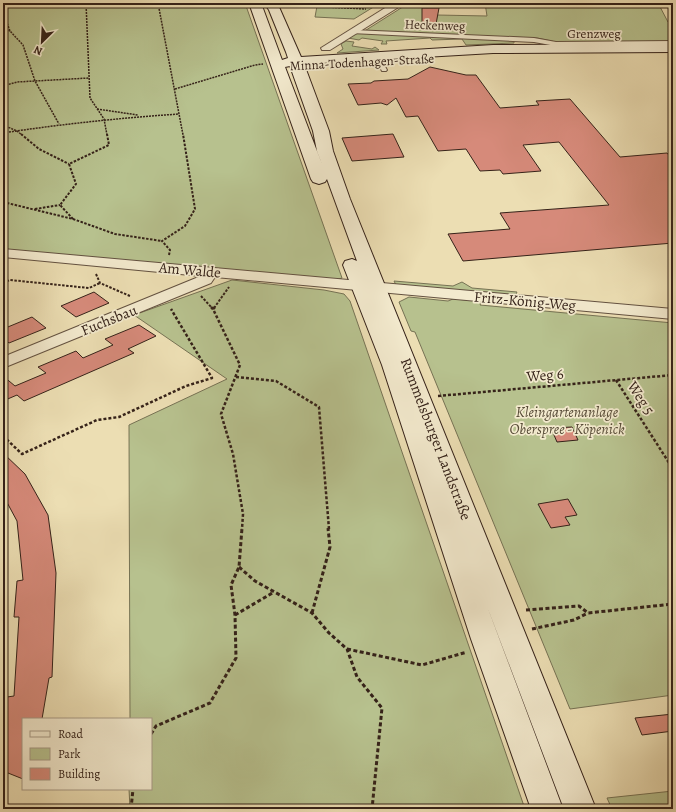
<svg xmlns="http://www.w3.org/2000/svg" width="676" height="812" viewBox="0 0 676 812" font-family="Alegreya,serif">
  <rect width="100%" height="100%" fill="#ecdeb3"/>
  <filter id="stains"><feTurbulence type="fractalNoise" baseFrequency=".005" numOctaves="4"/><feColorMatrix values="0 0 0 0 .2 0 0 0 0 .09 0 0 0 0 .02 0 0 0 .5 -.17"/></filter>
  <radialGradient id="worn" r=".72"><stop offset=".6" stop-color="#630" stop-opacity="0"/><stop offset="1" stop-color="#630" stop-opacity=".3"/></radialGradient>
  <g fill="#b7c18e" stroke="#767254">
    <path d="M3,3H245L342,278L335,280L3,250Z"/>
    <path d="M308,3H380L354,19L315,17L317,6H306Z"/>
    <path d="M409,3H436L437,15L487,16L485,3H658L668,22H673V42H556L537,38L363,32Z"/>
    <path d="M355,33L514,40V43L466,45L462,39L432,40L430,38L386,41L387,44H381L383,41L362,38L359,40L348,38Z"/>
    <path d="M346,41L354,42L352,46L372,49L375,47L379,50L337,53L343,49L341,44Z"/>
    <path d="M232,280L324,290L344,294L350,301L525,809H130L129,789H151V719H130L129,425L227,379L134,315Z"/>
    <path d="M394,281L453,286L462,282L472,288L517,292L515,296L396,285Z"/>
    <path d="M409,297L448,301L453,299L482,301L480,305L673,323V695L570,709L415,332L411,331L399,302Z"/>
    <path d="M673,791V809H612L607,798Z"/>
  </g>
  <g fill="#d68a7a" stroke="#352219">
    <path d="M422,8H439L436,24L422,23Z"/>
    <path d="M430,67L466,75H476L500,108L539,105L536,101L570,99L620,157L667,153L673,160V243L463,261L448,234L510,229L500,213L609,205L559,142L523,145L541,171L503,174L500,170L480,171L466,149L438,151L418,116L406,117L396,98L387,105L381,103L358,105L348,84L371,83L374,81L408,79Z"/>
    <path d="M393,134L404,157L352,161L342,138Z"/>
    <path d="M94,292L109,303L76,317L61,306Z"/>
    <path d="M32,317L46,328L9,343L3,338V329Z"/>
    <path d="M139,325L156,336L128,349L134,353L24,401L17,395L3,401V376L15,386L46,373L38,367L76,351L83,358L113,345L105,339Z"/>
    <path d="M572,427L578,440L557,442L551,428Z"/>
    <path d="M3,453L25,474L48,515L56,573L52,677L49,678L42,719H23V779L3,771V717L7,697L14,696L19,617H14L17,581L23,580L17,521L3,495Z"/>
    <path d="M568,499L577,515L565,517L570,525L551,528L538,504Z"/>
    <path d="M673,714V731L642,735L635,718Z"/>
  </g>
  <g fill="none" stroke-linecap="round" stroke-linejoin="round">
    <defs>
      <g id="lane">
        <path d="M353,30L534,38L556,42L673,41V45L556,46L534,42L351,33L350,32Z"/>
        <path d="M378,61H382L387,70L386,71H382L377,62Z"/>
      </g>
      <g id="street">
        <path d="M393,3H405L330,50H322L321,48Z"/>
        <path d="M3,249L673,309V319L215,277L211,283L3,368V357L201,276L3,257Z"/>
      </g>
      <path id="secondary" d="M249,3H261L282,60L288,58L286,52L269,10L264,3H276L279,7L301,57L493,45L673,44V52L493,53L304,64L329,131L333,151L350,199L596,809H564L487,606L563,809H531L471,639L382,365L343,265L345,261L352,259L357,261L327,179L325,182L319,184L313,182L311,179ZM290,66L313,131L317,151L323,167L285,67Z"/>
    </defs>
    <use href="#lane" stroke="#635140" stroke-width="2"/>
    <use href="#street" stroke="#635140" stroke-width="2"/>
    <use href="#secondary" stroke="#352219" stroke-width="2"/>
    <g stroke="#352219" stroke-width="1.5" stroke-dasharray="2 1" stroke-linecap="butt">
      <path d="M86,3L90,98L104,119L107,135"/>
      <path d="M158,3L183,135"/>
      <path d="M326,7L366,9"/>
      <path d="M3,12L10,31L23,45L35,81L59,124"/>
      <path d="M3,28L10,31"/>
      <path d="M3,86L17,82L89,78"/>
      <path d="M175,89L255,65L263,64"/>
      <path d="M97,109L138,115"/>
      <path d="M3,125L17,131L22,135"/>
      <path d="M3,133C62,124 120,118 179,114"/>
    </g>
    <g stroke="#352219" stroke-width="2" stroke-dasharray="2.5 1.5" stroke-linecap="butt">
      <path d="M21,134L39,149L69,164"/>
      <path d="M3,202L73,219L115,234L162,241"/>
      <path d="M35,209L60,205"/>
      <path d="M73,219L60,205L76,184L69,164L109,145L107,134"/>
      <path d="M169,255L170,250L162,241L185,226L195,209L183,134"/>
      <path d="M96,274L100,283L130,296"/>
      <path d="M3,283L10,280L89,288L100,283"/>
      <path d="M201,296L212,308"/>
      <path d="M214,308L229,287"/>
    </g>
    <g stroke="#352219" stroke-width="2.5" stroke-dasharray="3 2" stroke-linecap="butt">
      <path d="M211,307L213,309"/>
      <path d="M215,307L213,309L240,365L221,414L233,454L243,514L242,529"/>
      <path d="M236,377L276,381L319,407L329,529"/>
      <path d="M616,380L673,469"/>
      <path d="M438,396L673,375"/>
      <path d="M3,436L22,454L97,420L119,417L186,386L212,378L171,309"/>
    </g>
    <g stroke="#352219" stroke-width="3" stroke-dasharray="4 2.5" stroke-linecap="butt">
      <path d="M239,567L255,581L312,613L329,633L347,649L357,677L382,708L372,809"/>
      <path d="M526,610L579,606L588,613L673,604"/>
      <path d="M312,613L330,547L328,528"/>
      <path d="M235,615L274,592"/>
      <path d="M532,629L574,620L588,613"/>
      <path d="M347,649L422,665L467,652"/>
      <path d="M151,734L156,726L210,703L236,658L235,615L231,585L239,567L242,528"/>
      <path d="M131,809L133,789"/>
    </g>
    <use href="#lane" fill="#f3eace" fill-rule="evenodd"/>
    <use href="#street" fill="#f3eace" fill-rule="evenodd"/>
    <use href="#secondary" fill="#f3eace" fill-rule="evenodd"/>
  </g>
  <g text-anchor="middle" dominant-baseline="central" stroke-width="3.5" stroke-linejoin="round" paint-order="stroke">
    <g font-size="13" fill="#352219" stroke="#f3eace">
      <text transform="translate(435 25) rotate(2)">Heckenweg</text>
      <text x="594" y="33">Grenzweg</text>
      <text transform="translate(362 62) rotate(-3)">Minna-Todenhagen-Straße</text>
    </g>
    <g font-size="15" fill="#352219" stroke="#f3eace">
      <text transform="translate(190 270) rotate(5)">Am Walde</text>
      <text transform="translate(525 301) rotate(5)">Fritz-König-Weg</text>
      <text transform="translate(109 320) rotate(-22)">Fuchsbau</text>
      <text transform="translate(545 375) rotate(-5)">Weg 6</text>
      <text transform="translate(641 398) rotate(57)">Weg 5</text>
      <text transform="translate(436 439) rotate(69)">Rummelsburger Landstraße</text>
    </g>
    <g font-size="15" font-style="italic" fill="#564a36" stroke="#f3eace">
      <text x="567" y="412">Kleingartenanlage<tspan x="567" dy="17">Oberspree - Köpenick</tspan></text>
    </g>
  </g>
  <rect width="676" height="812" fill="none" stroke="#ecdeb3" stroke-width="16"/>
  <rect x="4" y="4" width="668" height="804" fill="none" stroke="#352219" stroke-width="2"/>
  <rect x="8" y="8" width="660" height="796" fill="none" stroke="#352219"/>
  <rect x="22" y="718" width="130" height="72" fill="#f3eace" stroke="#a79a86"/>
  <rect x="30" y="731" width="20" height="6" fill="#f3eace" stroke="#a79a86"/>
  <text x="58" y="738" font-size="12" fill="#352219">Road</text>
  <rect x="30" y="748" width="20" height="12" fill="#b7c18e" stroke="#a79a86"/>
  <text x="58" y="758" font-size="12" fill="#352219">Park</text>
  <rect x="30" y="768" width="20" height="12" fill="#d68a7a" stroke="#a79a86"/>
  <text x="58" y="778" font-size="12" fill="#352219">Building</text>
  <g transform="translate(42 42) rotate(204)" stroke="#f3eace" stroke-width="3" paint-order="stroke">
  <path d="M0-3L7 15L0 10L-7 15Z" fill="#352219"/>
  <text y="-6" font-size="11" font-weight="bold" text-anchor="middle" fill="#352219">N</text>
  </g>
  <rect width="100%" height="100%" filter="url(#stains)"/>
  <rect width="100%" height="100%" fill="url(#worn)"/>
</svg>
